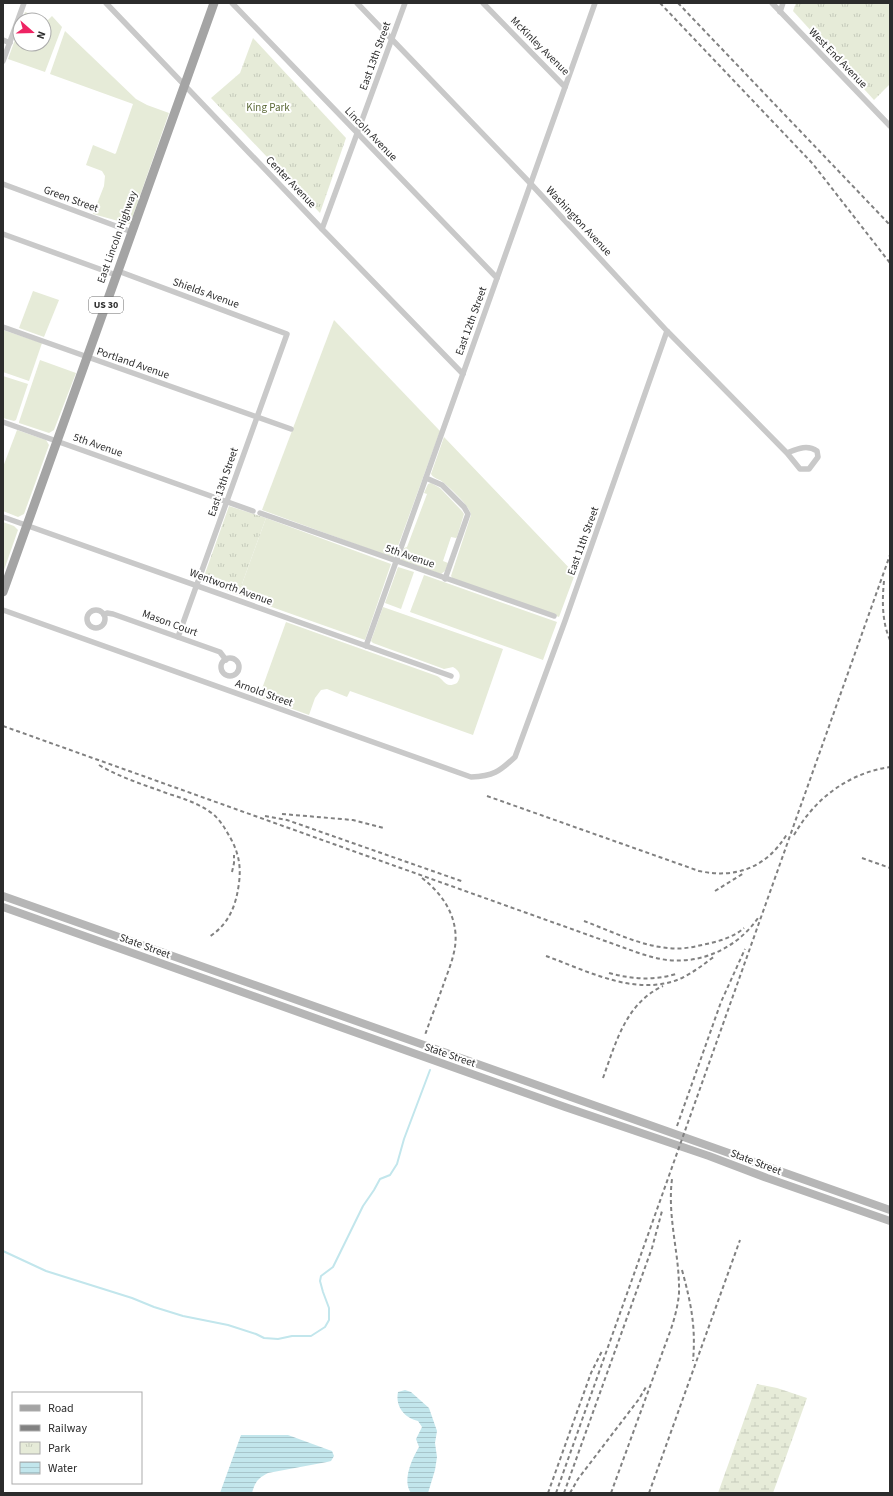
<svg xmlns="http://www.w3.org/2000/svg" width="893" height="1496" viewBox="0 0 893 1496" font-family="'Source Sans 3',sans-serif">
  <defs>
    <pattern id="wetland-marsh" width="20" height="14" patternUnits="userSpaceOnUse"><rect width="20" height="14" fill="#e6ebd8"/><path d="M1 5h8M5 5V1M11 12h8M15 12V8" fill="none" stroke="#c5caba"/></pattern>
    <pattern id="park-tufts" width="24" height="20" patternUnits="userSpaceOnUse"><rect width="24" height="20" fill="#e6ebd8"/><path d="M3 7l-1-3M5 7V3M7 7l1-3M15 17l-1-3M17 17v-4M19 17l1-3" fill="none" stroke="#c5caba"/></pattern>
    <pattern id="water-rules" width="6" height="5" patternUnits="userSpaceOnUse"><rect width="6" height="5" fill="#c2e6ec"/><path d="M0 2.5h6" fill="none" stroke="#a7c5cb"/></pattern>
  </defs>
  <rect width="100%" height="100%" fill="#fff"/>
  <g fill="#e6ebd8">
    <path d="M25,12L48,20L52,16L62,27L45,72L8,59L20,26V44H44V20H22Z"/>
    <path d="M65,31L136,99L147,105L169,113L130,224H129L93,214L104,186L105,176L102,171L86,165L93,145L115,154L116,153L133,104L50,74Z"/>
    <path d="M33,291L59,300L44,337L19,328Z"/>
    <path d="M334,320L440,431L394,557H391L262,510Z"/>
    <path d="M3,330L42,343L29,381L3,372Z"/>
    <path d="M40,360L76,373L54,430L49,433L19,423V422Z"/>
    <path d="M3,376L28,384L16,420L14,421L3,418Z"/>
    <path d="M17,430L46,440L49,445L24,514L18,517L3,511V467Z"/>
    <path d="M444,437L575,574L559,617L453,579L451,576L471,515C470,506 451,489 444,483C440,479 434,479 431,474Z"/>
    <path d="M428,484L431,483L440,488L462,511L464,514L457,537L456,538L451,537L443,561L448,563L445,571L441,574L401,560L404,548L407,547L427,494L424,493Z"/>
    <path d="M266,518L391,564L365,640L238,595Z"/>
    <path d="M3,522L14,526L18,530L3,573Z"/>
    <path d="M398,567L414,572L401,609L385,603Z"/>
    <path d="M424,575L557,622L543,660L410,612Z"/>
    <path d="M383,607L503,649L473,735L350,691L347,697L327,689L321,690L315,698L309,715L259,697L286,622L437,676C445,680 445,689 457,683C462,676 460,671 453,667L444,669L373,643L371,641Z"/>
  </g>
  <path fill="url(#wetland-marsh)" d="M757,1384L777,1388L807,1398L773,1493H718Z"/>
  <g fill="url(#park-tufts)">
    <path d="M796,3H890V84L874,100L793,11Z"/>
    <path d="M253,38L346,138L320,213L211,98L240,73Z"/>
    <path d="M229,506L266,518L238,595L202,582Z"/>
  </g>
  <g fill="url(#water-rules)">
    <path d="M405,1390L411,1392L429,1408L437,1431L435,1443L437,1457L435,1470L428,1493H411C402,1480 412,1459 419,1447L416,1439L422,1427L418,1421C405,1418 395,1407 398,1392Z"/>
    <path d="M241,1435H288L329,1450L332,1451L334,1456L331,1461L327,1462L268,1473C258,1478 255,1482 252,1493H220Z"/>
  </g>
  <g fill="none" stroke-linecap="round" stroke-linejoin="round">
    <path stroke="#c2e6ec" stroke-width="2" d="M3,1251L46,1271L132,1298L154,1307L183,1316L228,1325L256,1334L264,1338L278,1339L292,1336H311L325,1327L329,1320V1308L323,1292L320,1281L321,1276L333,1267L363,1206L374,1190L380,1179L390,1175L397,1164L404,1139L430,1070"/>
    <g stroke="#c9c9c9" stroke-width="5.5">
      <path d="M106,3L322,229L463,374"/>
      <path d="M232,3L497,278"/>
      <path d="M357,3L531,184L667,331L787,453L800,469H809L818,457L817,451C807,444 797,449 787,453"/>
      <path d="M483,3L565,87"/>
      <path d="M772,3L890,126"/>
      <path d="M780,12L783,3"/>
      <path d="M3,40L10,43"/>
      <path d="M3,61L24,3"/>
      <path d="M3,184L132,232"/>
      <path d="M322,229L405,3"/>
      <path d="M3,234L116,275"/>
      <path d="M118,271L287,334L178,637"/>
      <path d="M3,327L291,429"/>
      <path d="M3,422L253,511"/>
      <path d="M426,478L442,485L464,507L468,514L445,579"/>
      <path d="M260,513L554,616"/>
      <path d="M3,517L451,676"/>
      <path d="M3,610L471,777C493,776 499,772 515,757L565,621L667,331"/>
      <circle cx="96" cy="619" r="9"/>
      <path d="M104,615L107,613L113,614L220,652L226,660"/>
      <path d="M366,646L595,3"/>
      <circle cx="230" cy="667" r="9"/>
    </g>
    <g stroke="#b6b6b6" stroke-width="8">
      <path d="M3,896L890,1210"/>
      <path d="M3,907L565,1107L709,1156L767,1178L890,1221"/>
    </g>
    <path stroke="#a4a4a4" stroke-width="9" d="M3,592L214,3"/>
    <g stroke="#818181" stroke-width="2" stroke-dasharray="4 3" stroke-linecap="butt">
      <path d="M660,3L813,164L890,263"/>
      <path d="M678,3L890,225"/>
      <path d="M884,581C882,601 882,622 890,640"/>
      <path d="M3,726L622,947C636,952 651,958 667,960C703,964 738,947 758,918"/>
      <path d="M99,765C121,778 145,785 169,794C185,799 200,804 213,814C221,821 226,830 231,839C239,854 241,867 239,883C236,906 229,924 209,937"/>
      <path d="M487,796L699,871C737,879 767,867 787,834"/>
      <path d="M282,814L353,820L384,828"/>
      <path d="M265,816L287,820L464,882"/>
      <path d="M794,835C815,798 849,773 890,767"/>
      <path d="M862,858L890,868"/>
      <path d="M232,872L234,863V855"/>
      <path d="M422,878C447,897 462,925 453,956C451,965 447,974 444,983C438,1000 431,1018 425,1035"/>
      <path d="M715,891L744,873"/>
      <path d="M584,921C611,931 640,946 669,948C683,950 697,946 711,943C723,940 735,936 744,928"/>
      <path d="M546,956C588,971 637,998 682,978C694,972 704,964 715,956"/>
      <path d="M609,973C631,979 653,981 676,974"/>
      <path d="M603,1078C616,1042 626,1003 663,986"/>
      <path d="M677,1126L721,1002L745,949"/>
      <path d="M682,1270C691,1303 696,1327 693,1361"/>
      <path d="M548,1493L591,1373L602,1351"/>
      <path d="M556,1493L890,555"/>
      <path d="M564,1493L652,1248L662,1211"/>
      <path d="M570,1493L578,1479L639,1399L646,1387"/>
      <path d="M611,1493L671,1329C675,1317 678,1305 679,1293C680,1255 667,1218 672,1179"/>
      <path d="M649,1493L740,1240"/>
    </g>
  </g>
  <g text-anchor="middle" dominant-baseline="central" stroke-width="4" stroke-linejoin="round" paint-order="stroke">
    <rect fill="#fff" stroke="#6b6b6b" stroke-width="1" x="89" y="297" width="34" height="16" rx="3"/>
    <g font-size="10" font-weight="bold" fill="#2c2c2c">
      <text x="106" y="305">US 30</text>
    </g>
    <g font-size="11" fill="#2c2c2c" stroke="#fff">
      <text transform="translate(540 46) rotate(45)">McKinley Avenue</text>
      <text transform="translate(375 56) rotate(-70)">East 13th Street</text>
      <text transform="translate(838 58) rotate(46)">West End Avenue</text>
      <text transform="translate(371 134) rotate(46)">Lincoln Avenue</text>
      <text transform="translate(291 182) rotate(46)">Center Avenue</text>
      <text transform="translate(71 199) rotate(20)">Green Street</text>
      <text transform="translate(579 221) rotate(47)">Washington Avenue</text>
      <text transform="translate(117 237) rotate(-70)">East Lincoln Highway</text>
      <text transform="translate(206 293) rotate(20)">Shields Avenue</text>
      <text transform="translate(471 321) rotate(-70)">East 12th Street</text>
      <text transform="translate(133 363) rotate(19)">Portland Avenue</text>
      <text transform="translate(98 445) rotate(19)">5th Avenue</text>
      <text transform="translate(223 482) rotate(-71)">East 13th Street</text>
      <text transform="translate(583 541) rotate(-70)">East 11th Street</text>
      <text transform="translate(410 556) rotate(19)">5th Avenue</text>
      <text transform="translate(231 587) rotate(20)">Wentworth Avenue</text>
      <text transform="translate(170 623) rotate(20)">Mason Court</text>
      <text transform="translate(264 693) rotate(20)">Arnold Street</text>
      <text transform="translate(145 946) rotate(20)">State Street</text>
      <text transform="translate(450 1055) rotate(19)">State Street</text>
      <text transform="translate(756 1162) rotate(21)">State Street</text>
    </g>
    <g font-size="11" fill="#5b6937" stroke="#fff">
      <text x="268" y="107">King Park</text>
    </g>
  </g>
  <rect width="893" height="1496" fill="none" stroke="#2c2c2c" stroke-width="8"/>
  <rect x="12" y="1392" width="130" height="92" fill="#ffffff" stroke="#ababab"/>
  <rect x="20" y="1405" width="20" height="6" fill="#a4a4a4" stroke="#ababab"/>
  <text x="48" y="1412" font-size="12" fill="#2c2c2c">Road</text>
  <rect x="20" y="1425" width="20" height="6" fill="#818181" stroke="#ababab"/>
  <text x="48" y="1432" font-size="12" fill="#2c2c2c">Railway</text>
  <rect x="20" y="1442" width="20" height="12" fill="url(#park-tufts)" stroke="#ababab"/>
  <text x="48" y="1452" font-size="12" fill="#2c2c2c">Park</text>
  <rect x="20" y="1462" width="20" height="12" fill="url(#water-rules)" stroke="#ababab"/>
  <text x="48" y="1472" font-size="12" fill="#2c2c2c">Water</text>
  <g transform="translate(32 32) rotate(110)"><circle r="19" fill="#ffffff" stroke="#ababab"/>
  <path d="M0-3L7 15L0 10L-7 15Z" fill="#ee2363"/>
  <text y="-6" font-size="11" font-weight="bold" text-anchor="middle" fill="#2c2c2c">N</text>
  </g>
</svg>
